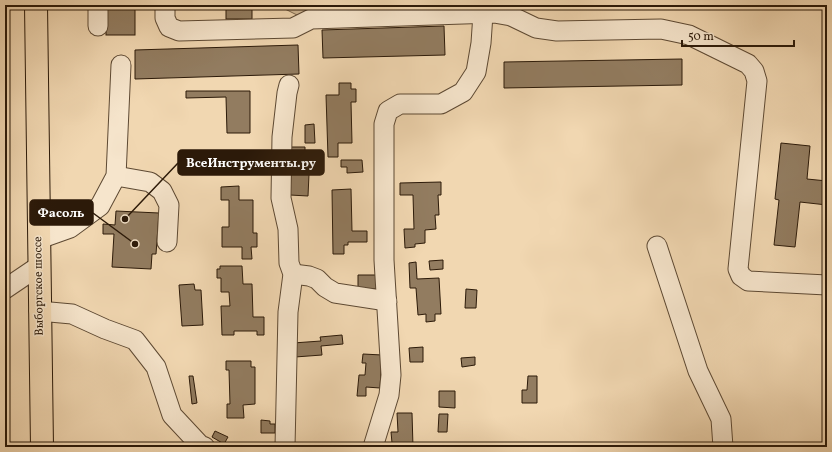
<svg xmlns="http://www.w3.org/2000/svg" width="832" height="452" viewBox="0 0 832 452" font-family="Vollkorn,serif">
  <rect width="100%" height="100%" fill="#f1d7b1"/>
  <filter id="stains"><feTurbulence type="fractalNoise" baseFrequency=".005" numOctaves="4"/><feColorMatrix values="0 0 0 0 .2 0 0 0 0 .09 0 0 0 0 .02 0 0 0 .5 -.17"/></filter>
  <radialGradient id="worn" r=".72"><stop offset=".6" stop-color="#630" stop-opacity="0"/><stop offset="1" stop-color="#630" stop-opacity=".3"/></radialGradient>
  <path fill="#d0b794" stroke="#7e684e" d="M284,5H418L403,10L362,14L348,7L325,8L314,15L299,16L285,9Z"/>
  <g fill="#927c60" stroke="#2c1a09">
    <rect x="106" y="5" width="29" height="30"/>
    <rect x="226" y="5" width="26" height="14"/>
    <path d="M444,26L445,55L323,58L322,30Z"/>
    <path d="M298,45L299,74L135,79V50Z"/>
    <path d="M682,59V85L504,88V62Z"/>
    <path d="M339,83H351V89H356V102H351L352,143H338V157H328L326,95H339Z"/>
    <path d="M186,91H250V133H227L226,97L186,98Z"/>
    <path d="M314,124L315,143H305V125Z"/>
    <path d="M781,143L810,146L807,179L827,181V205L800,202L795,247L774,245L779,200L775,199Z"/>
    <path d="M290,147H305V160H291Z"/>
    <path d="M341,160H362L363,172L347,173V167H341Z"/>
    <path d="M291,173L309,174L308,196L290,195Z"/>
    <path d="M441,182V195H438L439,215H435L436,229L425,230V243L415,244V247L405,248L404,229H414L413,195H400V183Z"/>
    <path d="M239,186V200H253V233H257V247H251L252,259H242V247H222V227H229V200H221V187Z"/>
    <path d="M351,189L352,231H367V242H348V245H344V254H333L332,190Z"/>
    <path d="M116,211L159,213L156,254H152L151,269L112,267L114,234H103V224L115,225Z"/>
    <path d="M443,260V269L430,270L429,261Z"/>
    <path d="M416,262L417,279L439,278L441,314H435V321L426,322V314L418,315L416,288H410L409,263Z"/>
    <path d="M220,266H242L243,284H252L253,317H264V335H257V331H234V335H222L221,306H230L229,292H221V278H217V269H220Z"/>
    <path d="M358,275H378L377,289H358Z"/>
    <path d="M194,284L195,290H201L203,325L182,326L179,285Z"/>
    <path d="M466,289L477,290L476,308H465Z"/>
    <path d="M342,335L343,344L321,346L322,355L295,357L293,343L321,341L320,337Z"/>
    <path d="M423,347V362H410L409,348Z"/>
    <path d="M363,354L382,355L380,388L366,387V396H357L359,375H365L366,363H362Z"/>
    <path d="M475,357V365L462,367L461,358Z"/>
    <path d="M226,361H251V367H255V404L243,405L244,418H227V404H230L229,370H226Z"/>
    <path d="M189,376H193L197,403L192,404Z"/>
    <path d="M528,376H537V403H522V390H527Z"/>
    <path d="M439,391H455V408L439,407Z"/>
    <path d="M397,413H412L413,447H398V443H392L391,432H398Z"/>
    <path d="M439,414H448L447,432H438Z"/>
    <path d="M261,420L270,421V424H275V433H261Z"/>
    <path d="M215,431L228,437L224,444L212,437Z"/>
  </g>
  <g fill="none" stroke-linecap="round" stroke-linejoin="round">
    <defs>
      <g id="minor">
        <path d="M98,5V26"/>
        <path d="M165,5V18L169,27L179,31L293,28L311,19L494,13L511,16L536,28L557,31L661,29L689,35L748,64L754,71L757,81L738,269L741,276L748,281L827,285"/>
        <path d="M116,176L150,182L162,191L169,205L167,242"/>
        <path d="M39,239L70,228L100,206L116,176L121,65"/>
        <path d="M657,246L698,371L721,419L723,447"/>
        <path d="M293,274L309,276L317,279L325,287L335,293L387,301"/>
        <path d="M5,289L39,266"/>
        <path d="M39,311L72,314L105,329L135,340L156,367L172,415L200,445L205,447"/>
        <path d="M285,447L288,312L293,274L289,263L288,229L281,198L282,137L287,93L289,85"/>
        <path d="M373,447L389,395L391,375L384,260V124L388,111L400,104H441L463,92L476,72L481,43L483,14"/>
      </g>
      <path id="major" d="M36,5L42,447"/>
    </defs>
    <use href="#minor" stroke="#5d4933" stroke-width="21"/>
    <use href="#major" stroke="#2c1a09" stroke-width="24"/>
    <use href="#minor" stroke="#f6e5cc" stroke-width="19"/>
    <use href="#major" stroke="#f1d7b1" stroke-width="22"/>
  </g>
  <g text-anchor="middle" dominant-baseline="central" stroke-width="3" stroke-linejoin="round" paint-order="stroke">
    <g font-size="12" fill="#2c1a09" stroke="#f6e5cc">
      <text transform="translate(39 286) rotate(-91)">Выборгское шоссе</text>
    </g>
  </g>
  <path fill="none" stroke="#2c1a09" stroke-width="1.5" d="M125 219L178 163M135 244L93 213"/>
  <g fill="#2c1a09" stroke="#f6e5cc" stroke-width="1.5">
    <circle cx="125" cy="219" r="4"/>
    <circle cx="135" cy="244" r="4"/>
  </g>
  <g fill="#2c1a09" stroke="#2c1a09" stroke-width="1.5">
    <rect x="178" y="150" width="146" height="25" rx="4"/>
    <rect x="30" y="200" width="63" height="25" rx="4"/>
  </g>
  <g font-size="13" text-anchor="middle" font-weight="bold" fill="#fff">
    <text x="251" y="167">ВсеИнструменты.ру</text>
    <text x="61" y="217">Фасоль</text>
  </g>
  <rect width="832" height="452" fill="none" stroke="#f1d7b1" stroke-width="20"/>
  <rect x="6" y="6" width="820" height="440" fill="none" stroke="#2c1a09" stroke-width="2"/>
  <rect x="10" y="10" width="812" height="432" fill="none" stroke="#2c1a09"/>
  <path d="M682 40v6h112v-6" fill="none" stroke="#2c1a09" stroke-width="2"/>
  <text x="688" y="40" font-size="12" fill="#2c1a09" stroke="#f6e5cc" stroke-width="3" paint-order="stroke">50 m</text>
  <rect width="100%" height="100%" filter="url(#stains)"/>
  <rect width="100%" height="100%" fill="url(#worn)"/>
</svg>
